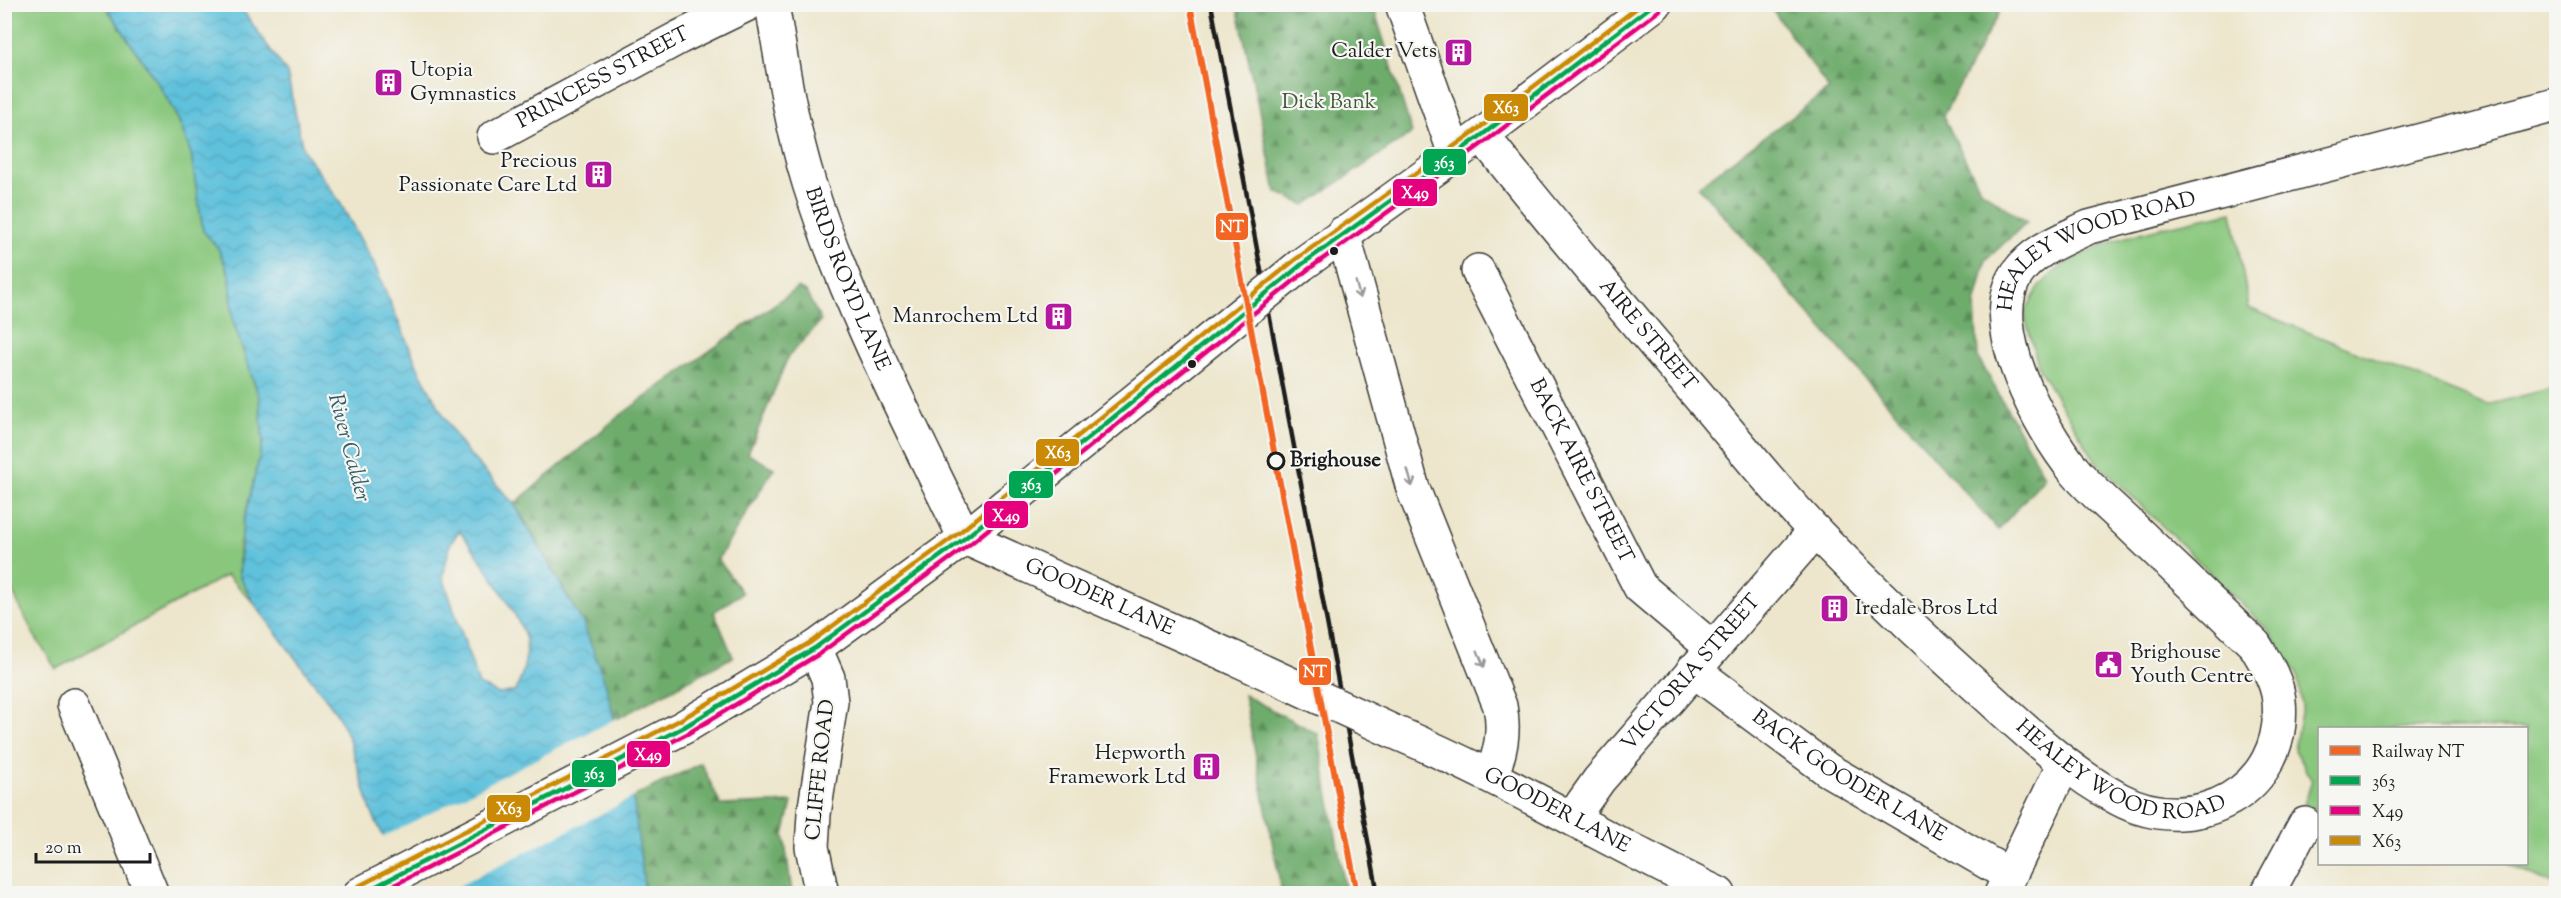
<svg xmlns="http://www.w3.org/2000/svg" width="2561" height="898" viewBox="0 0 2561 898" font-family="'Sorts Mill Goudy',serif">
  <defs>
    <pattern id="forest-firs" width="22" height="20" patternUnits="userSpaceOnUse" patternTransform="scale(1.5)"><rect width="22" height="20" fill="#6eac6c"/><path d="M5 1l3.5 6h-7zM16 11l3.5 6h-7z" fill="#5a8b58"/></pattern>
    <pattern id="water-waves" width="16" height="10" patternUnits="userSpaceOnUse" patternTransform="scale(1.5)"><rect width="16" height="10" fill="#5ec1dc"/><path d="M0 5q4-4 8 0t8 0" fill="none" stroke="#51a5bc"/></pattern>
  </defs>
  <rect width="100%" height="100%" fill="#f6f6f2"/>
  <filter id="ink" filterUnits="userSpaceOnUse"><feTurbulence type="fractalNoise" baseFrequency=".0167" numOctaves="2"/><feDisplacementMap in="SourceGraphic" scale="12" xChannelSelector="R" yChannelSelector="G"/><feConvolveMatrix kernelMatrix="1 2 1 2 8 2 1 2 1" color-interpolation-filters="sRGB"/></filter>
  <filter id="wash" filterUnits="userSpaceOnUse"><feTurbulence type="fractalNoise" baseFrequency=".008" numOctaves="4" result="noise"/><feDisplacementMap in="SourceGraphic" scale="24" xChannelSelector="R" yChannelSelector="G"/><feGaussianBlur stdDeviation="1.35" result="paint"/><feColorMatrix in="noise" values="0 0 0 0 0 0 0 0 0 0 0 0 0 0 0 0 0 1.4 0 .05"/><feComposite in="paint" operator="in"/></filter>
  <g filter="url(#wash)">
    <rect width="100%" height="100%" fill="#ede6cc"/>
    <g fill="#89c77d" stroke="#52724c" stroke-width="1.5">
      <path d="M5,5H105L161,88L179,121L191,154L203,230L218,248L230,276L233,321L259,397L263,442L239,547V575L253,602L227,575L56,669L34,635L5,577Z"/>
      <path d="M2232,212L2249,308L2487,405L2556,387V885L2506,864H2526V728H2320L2319,811L2304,804L2312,781L2294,750L2302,707L2297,674L2269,631L2095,460L2039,369L2024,313C2030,303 2036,290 2044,282C2084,238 2175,225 2232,212Z"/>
    </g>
    <g fill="url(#forest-firs)" stroke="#456444" stroke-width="1.5">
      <path d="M1237,5H1373L1412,133L1305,205L1276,192Z"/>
      <path d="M1769,5H2003L1943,116L1981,190L2027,222L1986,260L1975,305L1978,357L2045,477L1998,530L1698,186L1829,89Z"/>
      <path d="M797,288L806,292L821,321L788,357L748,454L774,468L718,559L742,593L714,612L733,657L615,720C593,639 559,575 514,504L619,416Z"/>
      <path d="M1244,695L1318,734L1346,893H1282Z"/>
      <path d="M701,763L721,805L792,802L784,835L792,893H645L633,797Z"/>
    </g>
    <path fill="url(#water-waves)" stroke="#3d6e7c" stroke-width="1.5" fill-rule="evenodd" d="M105,5H239L287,73L303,150L339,201L374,264L420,372L445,418L462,446L514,504L583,623L606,685L633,797L645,893H421L393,856L371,811L349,739L336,712L253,602L239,575L243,524L263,442L259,397L233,321L230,276L218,248L203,231L191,154L179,121L161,88ZM459,531C473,546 524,623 526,641C528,659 522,674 516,691L499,694L479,685L443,577L450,544Z"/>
    <path fill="#ede6cc" d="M617,718L636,796L443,894H417L391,858L381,838Z"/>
  </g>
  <g filter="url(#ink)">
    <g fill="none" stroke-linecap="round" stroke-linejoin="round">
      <defs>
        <g id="minor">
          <path id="s1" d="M772,4C782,64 791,125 809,183C848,307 909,422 965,538"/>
          <path d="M1402,4L1455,154"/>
          <path id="s2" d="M1482,135C1552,223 1624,309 1697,394C1736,440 1774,489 1817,533C1865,582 1915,631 1966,677C2015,720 2061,768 2119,799C2194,839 2287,791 2279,701C2277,680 2265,662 2255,645C2214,606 2174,567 2133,528C2114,509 2091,491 2074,470C2041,430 1983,325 2017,274C2033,250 2064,239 2089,227L2556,105"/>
          <path id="s3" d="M494,137L680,37L748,4"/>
          <path d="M1343,233L1413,489L1500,706C1505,731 1501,752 1491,776"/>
          <path id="s4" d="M1478,271L1640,587L1711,647"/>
          <path d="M815,648L828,678L831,702L814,814L812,847L822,894"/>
          <path id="s5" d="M1693,670L1828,770L2009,875"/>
          <path d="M74,705L152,894"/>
          <path id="s6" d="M1572,818L1599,780L1815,531"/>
          <path d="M2001,894L2064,764"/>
          <path d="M2267,894L2305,824"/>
        </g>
        <g id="tertiary">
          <path id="s7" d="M965,538L1234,658"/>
          <path id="s8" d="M1392,731C1505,778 1609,842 1719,894"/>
        </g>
        <g id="primary">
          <path d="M1301,265L1482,135L1655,4"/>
          <path d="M360,894L684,727L815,648L965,538L1192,354"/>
        </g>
      </defs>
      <use href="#minor" stroke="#3b3a36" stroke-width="36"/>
      <use href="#tertiary" stroke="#3b3a36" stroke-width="36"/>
      <use href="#primary" stroke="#3b3a36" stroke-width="36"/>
      <use href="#minor" stroke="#fff" stroke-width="33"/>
      <use href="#tertiary" stroke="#fff" stroke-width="33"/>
      <use href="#primary" stroke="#fff" stroke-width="33"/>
      <path stroke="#1c1c1c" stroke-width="4.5" d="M1211,4L1378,894"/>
      <defs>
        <path id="tertiary-bridge" d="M1234,658L1392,731"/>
        <path id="primary-bridge" d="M1192,354L1301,265"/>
      </defs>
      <use href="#tertiary-bridge" stroke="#3b3a36" stroke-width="36" stroke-linecap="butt"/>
      <use href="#primary-bridge" stroke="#3b3a36" stroke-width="36" stroke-linecap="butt"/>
      <use href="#tertiary-bridge" stroke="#fff" stroke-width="33"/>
      <use href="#primary-bridge" stroke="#fff" stroke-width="33"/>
      <defs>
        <path id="bus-1" d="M361,894L684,727L815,648L965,538L1301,265L1482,135L1654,4"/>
        <path id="bus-2" d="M377,894L687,734L819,654L970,544L1306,271L1486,141L1660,10"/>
        <path id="bus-3" d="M357,887L680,720L811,642L960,532L1296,259L1478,129L1642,4"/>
      </defs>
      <use href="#bus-1" stroke="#f6f6f2" stroke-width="9"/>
      <use href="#bus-2" stroke="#f6f6f2" stroke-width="9"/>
      <use href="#bus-3" stroke="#f6f6f2" stroke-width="9"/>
      <use href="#bus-1" stroke="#00a651" stroke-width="4.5"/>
      <use href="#bus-2" stroke="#e5007d" stroke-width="4.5"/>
      <use href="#bus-3" stroke="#cb8a06" stroke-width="4.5"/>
      <defs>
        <path id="rail-1" d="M1190,4L1357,894"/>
      </defs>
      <use href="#rail-1" stroke="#f6f6f2" stroke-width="10"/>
      <use href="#rail-1" stroke="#f26522" stroke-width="6"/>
    </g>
    <defs><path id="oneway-shaft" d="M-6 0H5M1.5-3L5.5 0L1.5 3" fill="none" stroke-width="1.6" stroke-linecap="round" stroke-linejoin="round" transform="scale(1.5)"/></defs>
    <g stroke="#999">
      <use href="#oneway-shaft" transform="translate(1358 290) rotate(75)"/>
      <use href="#oneway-shaft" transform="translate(1410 478) rotate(74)"/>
      <use href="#oneway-shaft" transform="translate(1481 659) rotate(68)"/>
    </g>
  </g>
  <defs>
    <symbol id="building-square" viewBox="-11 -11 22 22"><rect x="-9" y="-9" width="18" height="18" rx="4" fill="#b5179e" stroke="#f6f6f2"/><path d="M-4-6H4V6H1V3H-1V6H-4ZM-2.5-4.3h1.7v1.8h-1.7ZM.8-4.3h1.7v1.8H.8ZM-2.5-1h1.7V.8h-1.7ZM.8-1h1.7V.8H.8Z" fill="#fff"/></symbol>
    <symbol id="civic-square" viewBox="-11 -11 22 22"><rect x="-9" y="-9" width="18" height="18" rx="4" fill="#b5179e" stroke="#f6f6f2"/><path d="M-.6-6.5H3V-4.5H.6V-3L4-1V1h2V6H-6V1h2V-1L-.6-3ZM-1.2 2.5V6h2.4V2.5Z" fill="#fff"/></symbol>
  </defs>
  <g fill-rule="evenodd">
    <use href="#building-square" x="1442" y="36" width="33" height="33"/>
    <use href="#building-square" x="372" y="66" width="33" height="33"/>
    <use href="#building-square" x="582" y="158" width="33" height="33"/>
    <use href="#building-square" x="1042" y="300" width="33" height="33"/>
    <use href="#building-square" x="1818" y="592" width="33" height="33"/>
    <use href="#civic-square" x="2092" y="648" width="33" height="33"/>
    <use href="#building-square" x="1190" y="750" width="33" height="33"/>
  </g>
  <g fill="#1c1c1c" stroke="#f6f6f2" stroke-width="2">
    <circle cx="1334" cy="251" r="5"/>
    <circle cx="1192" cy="364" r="5"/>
  </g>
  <circle fill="#f6f6f2" stroke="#1c1c1c" stroke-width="3" cx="1276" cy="461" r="8"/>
  <g text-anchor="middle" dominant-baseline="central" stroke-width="4.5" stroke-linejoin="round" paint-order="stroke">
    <g font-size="21" fill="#1c1c1c" stroke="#f6f6f2" text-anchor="end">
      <text x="1437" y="52">Calder Vets</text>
      <text x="410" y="71" text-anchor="start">Utopia<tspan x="410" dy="24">Gymnastics</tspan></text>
      <text x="577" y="162">Precious<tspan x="577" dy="24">Passionate Care Ltd</tspan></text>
      <text x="1038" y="317">Manrochem Ltd</text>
      <text x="1855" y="609" text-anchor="start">Iredale Bros Ltd</text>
      <text x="2130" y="653" text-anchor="start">Brighouse<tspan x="2130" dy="24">Youth Centre</tspan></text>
      <text x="1186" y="754">Hepworth<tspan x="1186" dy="24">Framework Ltd</tspan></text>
    </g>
    <g font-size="21" fill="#1c1c1c" stroke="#f6f6f2">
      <text stroke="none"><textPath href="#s3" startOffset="124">PRINCESS STREET</textPath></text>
      <text stroke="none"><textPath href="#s2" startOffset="1762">HEALEY WOOD ROAD</textPath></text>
      <text stroke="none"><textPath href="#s1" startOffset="286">BIRDS ROYD LANE</textPath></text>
      <text stroke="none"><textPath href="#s2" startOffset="260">AIRE STREET</textPath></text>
      <text stroke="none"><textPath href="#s4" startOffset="225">BACK AIRE STREET</textPath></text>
      <text stroke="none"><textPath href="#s7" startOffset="147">GOODER LANE</textPath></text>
      <text stroke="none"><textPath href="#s6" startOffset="188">VICTORIA STREET</textPath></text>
      <text stroke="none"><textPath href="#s2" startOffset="916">HEALEY WOOD ROAD</textPath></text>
      <text transform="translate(821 770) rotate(-84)">CLIFFE ROAD</text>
      <text stroke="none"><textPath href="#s5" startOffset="189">BACK GOODER LANE</textPath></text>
      <text stroke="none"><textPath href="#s8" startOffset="183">GOODER LANE</textPath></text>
    </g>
    <g font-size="21" fill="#42583e" stroke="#f6f6f2">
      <text x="1329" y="103">Dick Bank</text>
    </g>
    <g font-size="21" font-weight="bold" fill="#1c1c1c" stroke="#f6f6f2" text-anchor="start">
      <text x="1290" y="461">Brighouse</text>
    </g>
    <g font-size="22" font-style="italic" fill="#365e69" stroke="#f6f6f2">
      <text transform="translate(348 448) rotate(75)">River Calder</text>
    </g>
  </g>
  <g stroke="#f6f6f2" stroke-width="2">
    <rect x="1483" y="93" width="46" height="29" rx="6" fill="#cb8a06"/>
    <rect x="1422" y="148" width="45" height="28" rx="6" fill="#00a651"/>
    <rect x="1392" y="178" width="46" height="29" rx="6" fill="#e5007d"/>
    <rect x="1215" y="212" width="34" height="29" rx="6" fill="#f26522"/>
    <rect x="1035" y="438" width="45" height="29" rx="6" fill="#cb8a06"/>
    <rect x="1008" y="470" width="46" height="29" rx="6" fill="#00a651"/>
    <rect x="983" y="500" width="46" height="29" rx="6" fill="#e5007d"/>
    <rect x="1298" y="657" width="34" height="29" rx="6" fill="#f26522"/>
    <rect x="626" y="740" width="45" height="28" rx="6" fill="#e5007d"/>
    <rect x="571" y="759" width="46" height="29" rx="6" fill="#00a651"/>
    <rect x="486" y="794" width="45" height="29" rx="6" fill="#cb8a06"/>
  </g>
  <g font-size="16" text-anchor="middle" font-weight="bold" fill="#fff">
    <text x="1506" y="113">X63</text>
    <text x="1444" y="168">363</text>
    <text x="1415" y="198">X49</text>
    <text x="1232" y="232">NT</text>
    <text x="1058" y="458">X63</text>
    <text x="1031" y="490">363</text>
    <text x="1006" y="521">X49</text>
    <text x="1315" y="677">NT</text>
    <text x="648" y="760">X49</text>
    <text x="594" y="779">363</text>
    <text x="509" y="814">X63</text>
  </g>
  <rect width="2561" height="898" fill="none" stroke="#f6f6f2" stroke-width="24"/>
  <rect x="2318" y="727" width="210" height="138" fill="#f6f6f2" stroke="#9f9f9c" stroke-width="1.5"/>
  <rect x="2330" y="746" width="30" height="9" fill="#f26522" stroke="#9f9f9c" stroke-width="1.5"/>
  <text x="2372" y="757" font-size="18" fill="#1c1c1c">Railway NT</text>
  <rect x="2330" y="776" width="30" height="9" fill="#00a651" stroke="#9f9f9c" stroke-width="1.5"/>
  <text x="2372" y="787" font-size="18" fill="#1c1c1c">363</text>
  <rect x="2330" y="806" width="30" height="9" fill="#e5007d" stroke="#9f9f9c" stroke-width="1.5"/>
  <text x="2372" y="817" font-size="18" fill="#1c1c1c">X49</text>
  <rect x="2330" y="836" width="30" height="9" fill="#cb8a06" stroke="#9f9f9c" stroke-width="1.5"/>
  <text x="2372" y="847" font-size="18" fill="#1c1c1c">X63</text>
  <path d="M36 853v9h114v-9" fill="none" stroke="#1c1c1c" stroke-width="3"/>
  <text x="45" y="853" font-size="18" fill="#1c1c1c" stroke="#f6f6f2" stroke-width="4.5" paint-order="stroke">20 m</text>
</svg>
